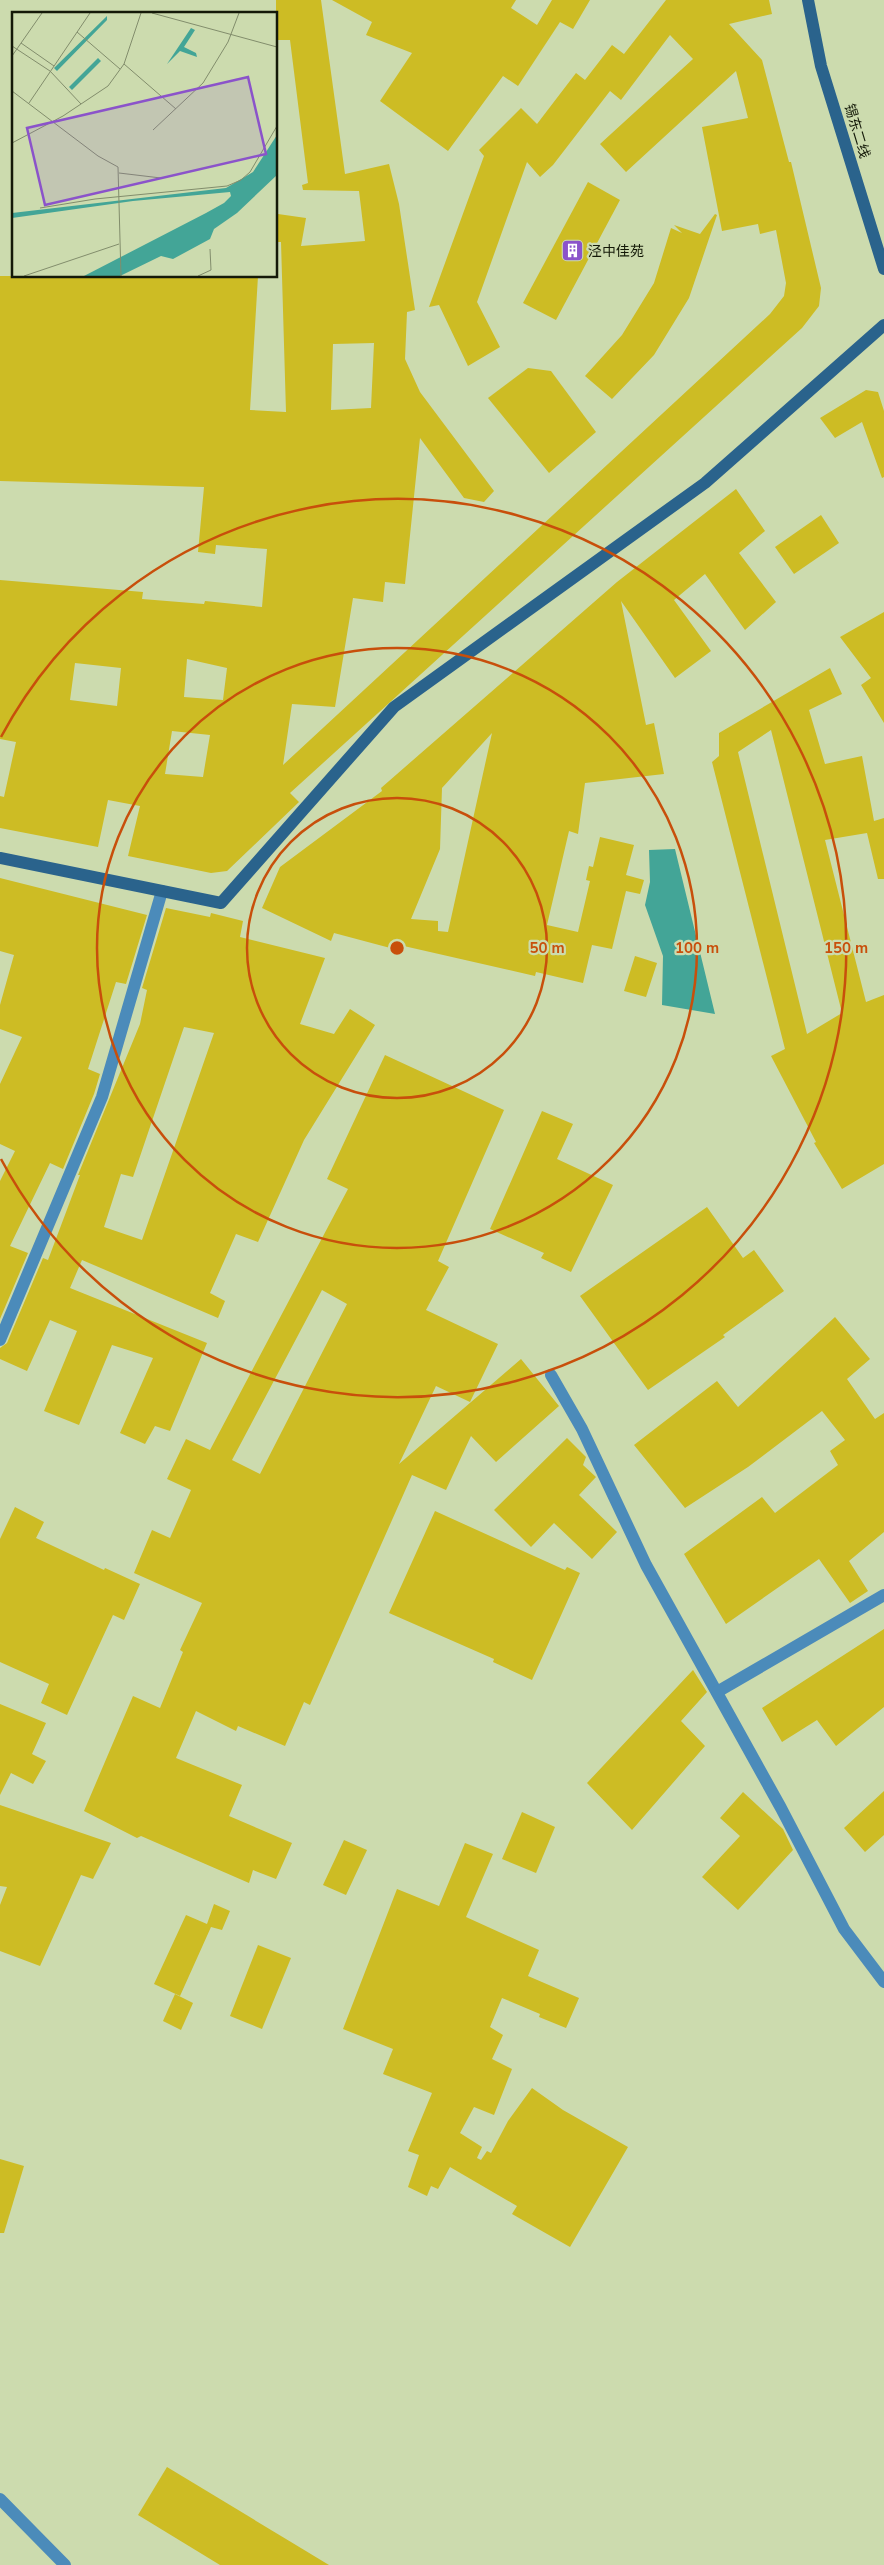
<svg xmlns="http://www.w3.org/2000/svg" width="884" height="2565" viewBox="0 0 884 2565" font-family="'Nunito Sans','Noto Sans SC',sans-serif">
  <rect width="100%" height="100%" fill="#ccdbae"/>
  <path fill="#43a597" d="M675,849L715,1014L662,1005L663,956L645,905L650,882L649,850Z"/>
  <g fill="#cdbc24" fill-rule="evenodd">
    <path d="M276,0H321L345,174L389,164L399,204L415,310L407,312L405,359L420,392L494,491L484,502L464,498L420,438L405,584L385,582L383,602L353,598L335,707L292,704L283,765L770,314L784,296L786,283L776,230L760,234L758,224L722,231L702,127L748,118L736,71L626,172L600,144L693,59L670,35L621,100L610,91L553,165L540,177L527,162L477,302L500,347L468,366L439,305L429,307L484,156L479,150L521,108L537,124L576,73L585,80L612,45L624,54L666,0H769L772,14L729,24L762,60L789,162H791L821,288L819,306L802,328L290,793L299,802L227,871L211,873L128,856L140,806L108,800L98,847L0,828V796L4,797L16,742L0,739V580L143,592L142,599L204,604L205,601L262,607L267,549L216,545L215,554L198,552L204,487L0,481V276H258L250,410L286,412L281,242H276L278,214L306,218L301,246L365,241L359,191L303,190L302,185L308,183L290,40H276ZM374,343L371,408L331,410L333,344ZM187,659L227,668L223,700L184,697ZM75,663L121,668L117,706L70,700ZM172,731L210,735L203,777L165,774Z"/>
    <path d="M332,0H516L511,8L537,25L552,0H590L573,29L560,22L518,86L503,76L448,151L380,101L412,53L366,35L372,22Z"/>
    <path d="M588,182L620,200L556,320L523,303Z"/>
    <path d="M715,214L717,215L689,298L654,355L612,399L585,376L622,335L654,283L671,228L682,233L674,225L700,234Z"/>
    <path d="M528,368L551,371L596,432L549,473L488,398Z"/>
    <path d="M866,390L878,392L884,411V477L882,478L862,422L835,438L820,418Z"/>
    <path d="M736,489L765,531L739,553L776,602L745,630L705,574L674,600L711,651L675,678L621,601L646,725L654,723L664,774L585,783L578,834L569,831L547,925L578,932L590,881L586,880L589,866L593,867L600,837L634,845L626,875L644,880L640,894L626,891L612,949L592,945L583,983L536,972L535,976L395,944L394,949L334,933L331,941L262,908L280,867L382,791L381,788L617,582ZM492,733L448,932L438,931V921L411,919L440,849L442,788Z"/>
    <path d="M821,515L839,543L794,574L775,547Z"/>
    <path d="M884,612V723L861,685L871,678L840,637Z"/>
    <path d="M830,668L842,694L809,710L825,764L862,756L874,821L884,818V879H878L867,833L825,840L866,1002L884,995V1164L842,1189L814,1143L816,1142L771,1056L785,1049L712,762L719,756V733ZM771,730L842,1013L807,1034L738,752Z"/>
    <path d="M0,878L147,915L126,984L116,982L88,1069L100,1074L94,1094L63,1169L50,1163L10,1246L28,1253L0,1319V1181L15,1151L0,1144V1084L22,1037L0,1029V1005L14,955L0,951Z"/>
    <path d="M166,908L210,917L211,913L243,921L240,937L325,958L300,1024L334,1034L350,1009L375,1025L304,1140L258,1242L236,1234L210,1293L225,1301L218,1318L82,1260L70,1288L207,1343L170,1431L155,1426L145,1444L120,1433L153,1358L112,1345L79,1425L44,1411L77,1331L50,1320L27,1371L0,1359V1348L7,1343L43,1258L48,1260L80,1175H78L140,1024L147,990L142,988ZM184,1027L214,1033L142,1240L104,1227L121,1174L133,1177Z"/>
    <path d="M635,956L657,963L646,997L624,991Z"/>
    <path d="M385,1055L504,1110L438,1261L449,1267L426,1310L498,1344L470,1402L436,1386L399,1464L521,1359L559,1406L496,1462L471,1436L446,1490L412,1475L310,1705L304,1702L285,1746L238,1726L236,1731L196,1711L176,1758L242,1785L229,1816L292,1843L276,1879L253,1870L249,1883L141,1836L137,1838L84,1811L133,1696L160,1708L183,1652L180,1650L202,1603L134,1573L152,1530L170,1538L191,1490L167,1479L186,1439L210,1450L348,1189L327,1179ZM322,1290L347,1304L260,1474L232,1460Z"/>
    <path d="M542,1111L573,1124L557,1159L613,1185L571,1272L541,1258L544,1253L490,1229Z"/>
    <path d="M707,1207L743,1258L754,1250L784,1291L723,1335L725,1337L648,1390L580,1296Z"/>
    <path d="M835,1317L870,1359L847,1379L875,1419L884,1413V1532L849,1561L868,1591L850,1603L819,1559L726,1624L684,1554L762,1497L775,1513L838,1465L830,1451L845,1440L822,1411L748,1467L685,1508L634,1445L717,1381L738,1407Z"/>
    <path d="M567,1438L586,1457L583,1465L596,1477L579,1495L617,1532L592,1559L554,1523L531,1547L494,1510Z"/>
    <path d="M15,1507L44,1522L36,1538L104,1570L105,1568L140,1584L124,1620L113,1615L67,1715L41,1703L49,1684L0,1662V1539Z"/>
    <path d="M435,1511L565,1570L567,1567L580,1573L532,1680L493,1662L494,1659L389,1613Z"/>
    <path d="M884,1629V1707L836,1746L817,1720L782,1742L762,1708Z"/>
    <path d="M693,1670L707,1692L681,1721L705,1746L632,1830L587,1783Z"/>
    <path d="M0,1704L46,1723L32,1754L46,1761L33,1784L11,1773L0,1795Z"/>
    <path d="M884,1791V1835L865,1852L844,1828Z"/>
    <path d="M743,1792L783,1829L793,1850L738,1910L702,1877L740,1836L720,1818Z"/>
    <path d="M0,1805L111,1843L93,1879L81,1875L40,1966L0,1951V1905L7,1887L0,1886Z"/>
    <path d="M522,1812L555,1827L536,1873L502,1859Z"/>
    <path d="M344,1840L367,1850L346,1895L323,1885Z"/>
    <path d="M465,1843L493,1854L466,1917L539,1950L528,1976L579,1998L566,2028L539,2017L540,2014L502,1998L490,2027L503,2035L492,2059L512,2069L494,2115L474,2107L460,2133L482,2147L477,2158L481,2160L487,2151L491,2153L508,2121L532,2088L563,2110L628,2147L570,2247L512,2214L517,2206L450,2167L438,2189L431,2186L427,2196L408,2187L419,2155L408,2151L432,2093L383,2074L393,2049L343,2029L397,1889L439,1906Z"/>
    <path d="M214,1904L230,1911L222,1930L211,1927L180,1996L154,1984L186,1915L207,1924Z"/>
    <path d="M258,1945L291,1958L262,2029L230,2016Z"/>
    <path d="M175,1994L193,2003L181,2030L163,2021Z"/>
    <path d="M0,2159L24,2166L4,2233H0Z"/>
    <path d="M167,2467L329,2565H220L138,2515Z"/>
  </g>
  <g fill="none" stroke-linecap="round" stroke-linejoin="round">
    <g stroke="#4b8bba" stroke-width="12">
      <path d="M0,1340L102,1097L162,891"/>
      <path d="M551,1375L582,1429L646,1565L781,1808L844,1929L884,1982"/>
      <path d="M717,1692L884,1595"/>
      <path d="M0,2499L65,2565"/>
    </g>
    <g stroke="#2a638c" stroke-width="12">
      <path d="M808,0L821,66L884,269"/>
      <path d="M0,858L221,903L394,707L705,483L884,325"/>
    </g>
  </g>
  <g fill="none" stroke="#c84f0b" stroke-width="2.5">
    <circle cx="397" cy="948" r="150"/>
    <circle cx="397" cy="948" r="300"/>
    <path d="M1 737A449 449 0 1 1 1 1159"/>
  </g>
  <defs>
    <symbol id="building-square" viewBox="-11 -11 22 22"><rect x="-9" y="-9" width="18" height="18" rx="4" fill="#8b53ca" stroke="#ccdbae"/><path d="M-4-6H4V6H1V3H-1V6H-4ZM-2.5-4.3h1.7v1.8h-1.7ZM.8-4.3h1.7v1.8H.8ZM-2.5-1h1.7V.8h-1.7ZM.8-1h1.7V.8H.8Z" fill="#fff"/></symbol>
  </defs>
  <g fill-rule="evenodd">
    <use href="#building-square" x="560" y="238" width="25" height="25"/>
  </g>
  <g text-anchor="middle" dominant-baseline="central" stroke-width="4.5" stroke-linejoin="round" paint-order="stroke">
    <g font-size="14" fill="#141908" stroke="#ccdbae">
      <text transform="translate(857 131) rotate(73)">锡东二线</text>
    </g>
    <g font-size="14" fill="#141908" stroke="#ccdbae" text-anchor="start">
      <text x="588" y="251">泾中佳苑</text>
    </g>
  </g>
  <g transform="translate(12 12)">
    <rect width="265" height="265" fill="#ccdbae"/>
    <path d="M95,4V8L45,59L42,56ZM179,16L183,18L172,35L184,41L185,45L168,39L155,52ZM86,46L89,49L60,78L57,75ZM265,123V163L225,201L202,217L198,227L161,247L149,244L108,264H72L194,201L212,191L219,184L218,180L121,189L0,206V201L214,176L241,160Z" fill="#43a597"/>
    <path fill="none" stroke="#828d6c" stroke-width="1" d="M140,1L265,35M65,20L108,57M9,31L42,54M0,34L38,59L69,92M0,44L30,1M112,52L164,97M0,79L86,144L106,155L109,264M17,91L78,1M141,118L191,71L216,30L227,1M0,131L51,104L96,74L112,52L129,1M107,161L149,166M28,196L83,187L215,174L229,168L238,160L265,114M12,264L107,232M186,264L199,258L198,237"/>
    <path fill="#8b53ca" fill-opacity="0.15" stroke="#8b53ca" stroke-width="2.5" d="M236,65L254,142L33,193L15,116Z"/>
    <rect width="265" height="265" fill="none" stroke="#141908" stroke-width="2.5"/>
  </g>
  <circle cx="397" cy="948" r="8" fill="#c84f0b" stroke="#ccdbae" stroke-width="2.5"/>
  <g font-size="15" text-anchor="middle" font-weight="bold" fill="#c84f0b" stroke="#ccdbae" stroke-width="4.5" stroke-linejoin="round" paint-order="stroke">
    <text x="547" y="953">50 m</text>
    <text x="697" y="953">100 m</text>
    <text x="846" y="953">150 m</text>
  </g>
</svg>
